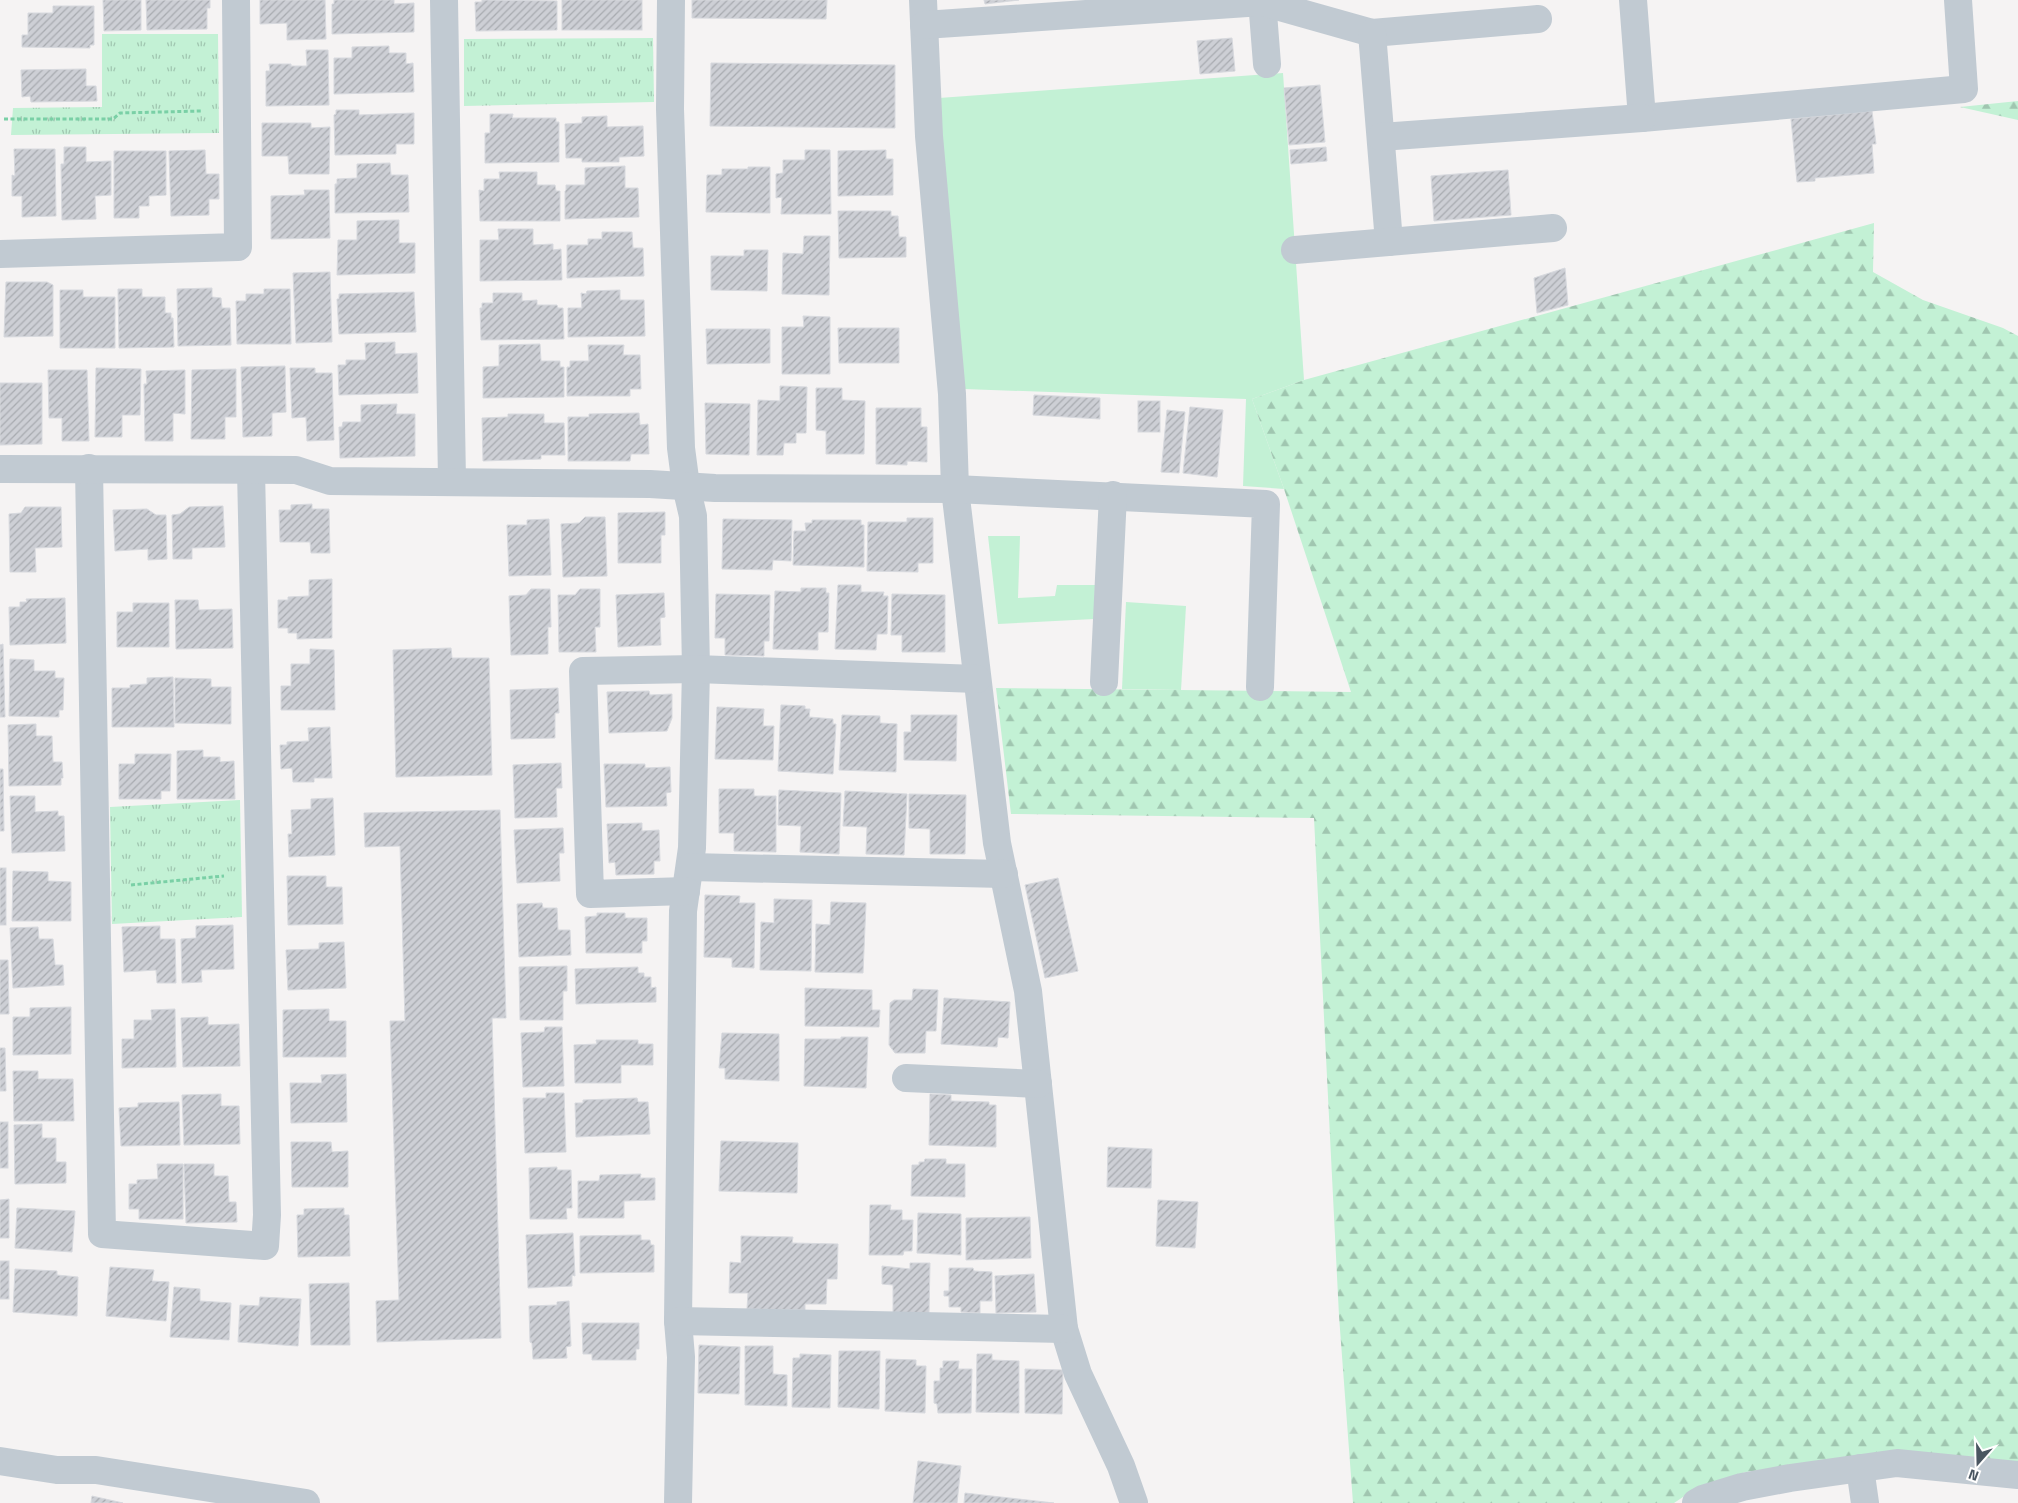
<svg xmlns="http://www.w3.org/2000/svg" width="2018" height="1503" viewBox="0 0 2018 1503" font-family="'Titillium Web',sans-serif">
  <defs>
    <pattern id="forest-firs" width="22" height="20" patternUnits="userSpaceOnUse" patternTransform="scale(1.25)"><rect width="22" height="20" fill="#c3f1d5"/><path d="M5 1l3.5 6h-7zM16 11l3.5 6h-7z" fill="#a0c6b0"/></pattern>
    <pattern id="park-tufts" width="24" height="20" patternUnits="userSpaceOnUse" patternTransform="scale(1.25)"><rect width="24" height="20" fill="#c3f1d5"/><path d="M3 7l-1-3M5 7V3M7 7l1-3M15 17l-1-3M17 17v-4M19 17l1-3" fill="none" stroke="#a0c6b0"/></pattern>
    <pattern id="building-hatch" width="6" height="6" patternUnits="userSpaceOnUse" patternTransform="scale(1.25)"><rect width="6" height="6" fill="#cdcfd5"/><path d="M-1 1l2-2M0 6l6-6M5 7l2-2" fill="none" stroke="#a8abb0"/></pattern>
  </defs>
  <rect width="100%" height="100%" fill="#f5f3f3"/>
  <g fill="#c3f1d5">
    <path d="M1283,73L1304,380L1252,399L1284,489L1243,486L1246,399L964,389L939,98Z"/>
    <path d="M988,536H1020L1018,598L1055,596L1057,585H1095L1094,619L998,624Z"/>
    <path d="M1126,602L1186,606L1181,690L1122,689Z"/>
  </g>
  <g fill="url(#forest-firs)">
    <path d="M2018,101V120L1960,107Z"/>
    <path d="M1874,223L1873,272L1923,300L2003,328L2018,336V1464L1901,1450L1746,1472L1719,1480L1692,1491L1674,1503H1353L1339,1316L1314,818L1011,814L996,688L1351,692L1284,489L1252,399L1304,380Z"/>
  </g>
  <g fill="url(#park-tufts)">
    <path d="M102,34H218L219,133L11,135L13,108L102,107Z"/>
    <path d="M653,38L654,102L464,106V39Z"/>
    <path d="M240,800L242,917L112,924L110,807Z"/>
  </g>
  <g fill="url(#building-hatch)" stroke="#d7d9de">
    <path d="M103,0H141V30L104,31Z"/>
    <path d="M146,0H210V8H207V29L147,30Z"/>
    <path d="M260,0H325L326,39L287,40V23L260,24Z"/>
    <path d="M334,0H394V4L414,3V32L332,34V4H334Z"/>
    <path d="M482,0L557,1V30L476,31L475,2H482Z"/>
    <rect x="562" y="0" width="80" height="30"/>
    <path d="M692,0H827L826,19L692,18Z"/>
    <path d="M984,0H1019L985,4Z"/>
    <path d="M53,6H94V45H90V48L22,47V35H28V13H53Z"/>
    <path d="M1232,38L1235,71L1200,74L1197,41Z"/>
    <path d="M389,46V53H406V64L413,63L414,92L334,94V58H352V47Z"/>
    <path d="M306,50H328L329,105L266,106V71H270L269,64H291V66H307Z"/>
    <path d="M711,63L895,65V128L710,126Z"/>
    <path d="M86,69V86H96L97,101L31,102L30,96L22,97L21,70Z"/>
    <path d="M1320,85L1325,142L1289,145L1284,88Z"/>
    <path d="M336,110H359V115L414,113V144H396V154L335,155L334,115L336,114Z"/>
    <path d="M1872,111L1876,144H1872L1874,173L1815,178V181L1797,182L1791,119Z"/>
    <path d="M490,114H513L512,118H556V122H559V162L485,163V133H490Z"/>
    <path d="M607,116V127L643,126L644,156L619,157V162H582V158H566L565,124L582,123V117Z"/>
    <path d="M262,123H311V128L330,127L329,174H289L288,156H262Z"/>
    <path d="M64,147H86V162L111,161V195L95,196L96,219L62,220L61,164H64Z"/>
    <path d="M1326,147L1327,161L1291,164L1290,150Z"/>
    <path d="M14,149H55L56,216L22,217V196H12V175L15,176Z"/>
    <path d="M205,150L206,174H219V199H209V215L171,216L169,151Z"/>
    <path d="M805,150H830L831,214H781L782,197L776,198V174L783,173V160H805Z"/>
    <path d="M886,150V159H893V195L838,196V151Z"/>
    <path d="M114,151H166V195L149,196V206H139V218H114Z"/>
    <path d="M390,163L391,175H408L409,212L335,213V184H337V179L357,178V164Z"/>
    <path d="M625,166V188H638L639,217L565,219V191L566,190V185H585V168Z"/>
    <path d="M748,167H770V213L706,212L707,175H722V169H748Z"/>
    <path d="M1508,170L1511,215L1434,221L1431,176Z"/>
    <path d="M499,172H537V185H555L556,191H560V221H480L479,190L484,191V179H500Z"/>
    <path d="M304,190H329L330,238L271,239V196L305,195Z"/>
    <path d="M838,211H891V216H898L899,237H906V257L839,258Z"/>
    <path d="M399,220V243H415V273L337,275L338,240H357V221Z"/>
    <path d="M498,229H533V245L553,244V250L561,249L562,280L480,281V240H499Z"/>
    <path d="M602,232H632L633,248H643L644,276L567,278V245H588V239H602Z"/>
    <path d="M804,236H830L829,295L782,294L783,253L803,254Z"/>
    <path d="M744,250H768L767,291L711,290V256H744Z"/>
    <path d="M1565,268L1568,305L1537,313L1534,278Z"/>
    <path d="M330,272L332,342L296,343L293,273Z"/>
    <path d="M6,282H47L53,285V336L4,337Z"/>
    <path d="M212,288V297L221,298L222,308H230L231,345L178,346L177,289Z"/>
    <path d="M118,289H142V297H165V313H171V318H173L174,347L119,348Z"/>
    <path d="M264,289H290L291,344H237L236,301H246V294H264Z"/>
    <path d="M60,290H83V297H115V348H60Z"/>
    <path d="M620,290V300H644L645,336L568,337V308H582L581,293L586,294L587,291Z"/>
    <path d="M414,292L416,332L339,334L337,299H339V294Z"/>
    <path d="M493,293H522V301L537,300V305H557L558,308H563L564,339L481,340L480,308H482V303H493Z"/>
    <path d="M803,316L830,317V374H782V327H804Z"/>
    <path d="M838,328H899V363H839Z"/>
    <path d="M706,329H770V363L707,364Z"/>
    <path d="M395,342V354L417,353L418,393L339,395L338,365H346V360H366L365,343Z"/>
    <path d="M540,344L541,361H560V367H564V397L483,398V367L499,366V345Z"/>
    <path d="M588,345H624L623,355H640L641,389H630V396H567V367H570V361H589Z"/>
    <path d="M285,366L286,412L272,413V436L243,437L241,367Z"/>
    <path d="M96,368L141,369L140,415H122V437H95Z"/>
    <path d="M290,368H315V373H332L334,440L307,441L306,417L292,418Z"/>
    <path d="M236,369V417H225V439H191L192,370Z"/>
    <path d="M48,370H87L89,441H62V418H49Z"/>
    <path d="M185,370V414L173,413V441H145L144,384H147L146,371Z"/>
    <path d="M0,383H42V444L0,445Z"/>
    <path d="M780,386L807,387L806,433H796V443H784L783,455H757L758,400L780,401Z"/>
    <path d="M816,388H842V400L865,401L864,454H826V431L816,430Z"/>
    <path d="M1034,395L1100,398V419L1033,415Z"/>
    <rect x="1138" y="401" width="22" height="31"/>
    <path d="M705,403L750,404L749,455L706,454Z"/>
    <path d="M397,404L396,414H415V456L340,458L339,427H342L343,422H361V405Z"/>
    <path d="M1190,407L1223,410L1217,477L1183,473Z"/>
    <path d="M876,408H921V427H927V462L907,461V465L876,464Z"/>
    <path d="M1167,410L1185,412L1179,473L1161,472Z"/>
    <path d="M639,413L640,425L648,424L649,454H631L630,461H568V417H589V414Z"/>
    <path d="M508,414H544V423H564L565,455H541V459L483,461L482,418L508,417Z"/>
    <path d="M312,504V509H329L330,553H311L310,542H280L279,510H291V505Z"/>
    <path d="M223,506L225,547L192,548V559H173L172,515L180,514L189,507Z"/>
    <path d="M25,507H61L62,547L35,548L36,572H10L9,514L21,513Z"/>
    <path d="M147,509L156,515H166L167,559L148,560V549L115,551L113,510Z"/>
    <path d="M665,512V535H661V563H618V513Z"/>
    <path d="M585,517H605L607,576L563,577L561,524L579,523Z"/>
    <path d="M907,518H933V563H918V572L867,571L868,522H907Z"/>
    <path d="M549,519L551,575L509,576L507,525H527V520Z"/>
    <path d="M723,519L792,520L791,561L773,560L772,570L722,569Z"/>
    <path d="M812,520H861V525H864V567L793,565L794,531H806L805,523H812Z"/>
    <path d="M332,579V638L297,639V633H288V628H278V600H288V597L309,596V580Z"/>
    <path d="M838,585H861V592H884L883,596H888L887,634H877L876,650L835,649Z"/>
    <path d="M801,588H826V593H829L828,632H818V650L773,649L775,591L801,592Z"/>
    <path d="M531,589H550L551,627H548V654L511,655L509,596L526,595Z"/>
    <path d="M580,589H600V627H595L596,652H559L558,595H575Z"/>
    <path d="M664,593L665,617L660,618L661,645L618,647L616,595Z"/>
    <path d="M716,594L770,595L769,641H764V656L725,655V638H715Z"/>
    <path d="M892,594L945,595V652H902V635H891Z"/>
    <path d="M65,598L66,643L10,645L9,607H20V602H27L26,599Z"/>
    <path d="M175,600H198L199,610L232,609L233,648L176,649Z"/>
    <path d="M133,603H169V647H117V612H133Z"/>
    <path d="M3,644L5,717H0V645Z"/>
    <path d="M451,648L452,658H489L492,775L396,777L393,650Z"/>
    <path d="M310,649L334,650L335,710H281V686H291V664H310Z"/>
    <path d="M10,659L34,660V671H55V678H64L63,710H59V717L9,716Z"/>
    <path d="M173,677L174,727H112V688H130V685L147,684V678Z"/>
    <path d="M175,678L211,679V687H231V724L175,723Z"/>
    <path d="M558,688L559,713H555V738L511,739L510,690Z"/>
    <path d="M649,691L650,695L672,694V718L667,731L609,733L607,692Z"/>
    <path d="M781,705L805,706V709H810L809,717L833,719V724H836L833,774L778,771Z"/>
    <path d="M717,707L764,709L763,726H774L773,760L715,759Z"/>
    <path d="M842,715L880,716V723L897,724L896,772L839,770Z"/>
    <path d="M911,715H957L956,761L904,760V732H911Z"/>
    <path d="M36,724V736H52L53,762H62L63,778H61V785L9,786L8,725Z"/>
    <path d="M330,727L332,778H314V782H293L292,768L281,769L280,745H287V742L309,741L308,728Z"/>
    <path d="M203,750V757H220V762L234,761L235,799H177V751Z"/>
    <path d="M135,754H171L170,791H161V799H119V764H135Z"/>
    <path d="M561,763L562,788H556L557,817L515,818L513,765Z"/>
    <path d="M604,764H645V768L670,767L671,792L666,793L667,806L606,807Z"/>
    <path d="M0,769H3L4,831H0Z"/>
    <path d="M719,789H754V796H776V852L734,851V833H719Z"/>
    <path d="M779,790L841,793L839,854L800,852L801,826L778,825Z"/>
    <path d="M845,791L907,794L904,855L866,854L867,827L843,826Z"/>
    <path d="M909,794L966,795L965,854H930V829L909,828Z"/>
    <path d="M10,796H35V812L58,811V816H64L65,851L12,853Z"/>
    <path d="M333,798L335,855L289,857L288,834H292L291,810L311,809V799Z"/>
    <path d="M500,810L506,1018H492L501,1338L377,1342L376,1301L399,1300L390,1021H405L400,846L365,847L364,813Z"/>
    <path d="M642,823V831L659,830L660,861H654V874L616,875L615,862L609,863L607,824Z"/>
    <path d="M563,828L564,853H559L560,881L517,883L514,830Z"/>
    <rect x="0" y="868" width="6" height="57"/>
    <path d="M13,871L48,872V881L71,882V921H12Z"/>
    <path d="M287,876H326V887H342L343,924L288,925Z"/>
    <path d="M1058,878L1078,971L1045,978L1025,885Z"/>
    <path d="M705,895L740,896L739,903H755L754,968L732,967V958L704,957Z"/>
    <path d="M774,899L812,900L811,971L760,970L761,922L774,923Z"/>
    <path d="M831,902L866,903L863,973L815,972L816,924L830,925Z"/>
    <path d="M542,903L543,908H557L558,930H570L571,955L519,957L517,904Z"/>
    <path d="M597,913H625V918H647V941H642V953H586L585,917L597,916Z"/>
    <path d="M233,925L234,969L201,970L202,982L182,983L181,939L196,938V926Z"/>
    <path d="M160,926V939H175L176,983H157L156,970L124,972L122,927Z"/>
    <path d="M38,927L39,939H53L55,965H63L64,985L13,988L10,928Z"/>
    <path d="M344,942L346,988L288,990L286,950L319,949V943Z"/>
    <path d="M0,960H8L9,1014H0Z"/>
    <path d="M567,966V991H563V1020H520L519,967Z"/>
    <path d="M638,967V973H644V977H651V988L656,987V1002L576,1004L575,969Z"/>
    <path d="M805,988L872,990V1010H880L879,1027L805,1026Z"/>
    <path d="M913,989L938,990L936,1031H926L925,1053H895L889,1045L890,1003L894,1000H912Z"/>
    <path d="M944,998L1010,1002L1008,1038L998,1037L997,1047L941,1044Z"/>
    <path d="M71,1007V1054L13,1055V1017H30V1008Z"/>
    <path d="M175,1009L176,1067L122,1068V1039H134V1020H152L151,1010Z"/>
    <path d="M329,1009V1021H346V1057H283V1010Z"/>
    <path d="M208,1017V1025L239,1024L240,1066L183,1067L181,1018Z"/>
    <path d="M545,1027H562L564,1086L523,1087L521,1033L544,1032Z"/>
    <path d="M722,1033L779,1034V1081L725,1079V1068H719Z"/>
    <path d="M841,1037H868L866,1088L804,1086L805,1039H841Z"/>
    <path d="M596,1040H638V1044H653V1065H621V1083H575L574,1045L597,1044Z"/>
    <path d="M0,1048H5L6,1091H0Z"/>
    <path d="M13,1071H38V1079H73L74,1121H14Z"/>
    <path d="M346,1074L347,1122L291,1123L290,1083H322L321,1075Z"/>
    <path d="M546,1093H564L566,1152L525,1153L523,1098H546Z"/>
    <path d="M221,1094V1106H239L240,1144L184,1145L182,1095Z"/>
    <path d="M930,1094L951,1095V1101L989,1102V1105H996V1147L929,1145Z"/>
    <path d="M637,1098L638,1102H648L650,1134L576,1137L575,1103H583V1100Z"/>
    <path d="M179,1102L180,1145L121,1146L119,1108L138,1107V1103Z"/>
    <rect x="0" y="1122" width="8" height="46"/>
    <path d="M42,1124V1138H56V1162H66V1183L15,1184L14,1125Z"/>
    <path d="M721,1141L798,1143L797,1193L719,1191Z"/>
    <path d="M291,1142H331L332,1152L348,1151V1187H292Z"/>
    <path d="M1108,1147L1152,1149L1151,1188L1107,1187Z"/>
    <path d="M925,1159H946V1164H965V1197L911,1196L912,1165H919V1162H924Z"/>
    <path d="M157,1164H183V1219H139V1209H129V1184H137V1180L158,1179Z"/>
    <path d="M184,1164H214V1176H228L229,1202H236L237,1222L186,1223Z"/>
    <path d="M557,1167V1170H571L572,1208H566L567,1219H530L529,1168Z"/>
    <path d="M641,1174L640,1178H655V1200L624,1201V1218H578V1181H599L600,1175Z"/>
    <path d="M9,1199V1238H0V1200Z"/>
    <path d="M1158,1200L1198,1202L1195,1248L1156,1246Z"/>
    <path d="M870,1205H891L890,1210H902V1220H913L912,1251H904L903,1255H869Z"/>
    <path d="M17,1208L75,1211L72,1252L15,1248Z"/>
    <path d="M344,1208V1215H349L350,1256L298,1257L297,1215H304V1209Z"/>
    <path d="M918,1213L961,1214V1255L917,1253Z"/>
    <path d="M1030,1217L1031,1258L966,1260V1218Z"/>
    <path d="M573,1233L575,1276L572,1275V1286L528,1288L526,1235Z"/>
    <path d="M641,1235V1240H650L651,1245H654V1272L580,1273V1236Z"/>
    <path d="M741,1236L793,1237L792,1243L838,1244L837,1279H827L826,1304H805V1310L747,1309L748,1293H729L730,1262L741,1263Z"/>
    <rect x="0" y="1261" width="9" height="38"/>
    <path d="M910,1263H930L929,1313H893V1285L882,1284V1266L910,1269Z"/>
    <path d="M110,1267L154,1270L152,1281L169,1282L166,1321L106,1316Z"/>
    <path d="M949,1268H973L974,1271L992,1272V1301H980V1313L961,1312V1307H949V1296H944V1291H949Z"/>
    <path d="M15,1269L57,1271V1275L78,1277L77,1316L13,1312Z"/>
    <path d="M1034,1274L1036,1312L996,1313L995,1276Z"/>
    <path d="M349,1283L350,1345H311L309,1284Z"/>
    <path d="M174,1287L200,1289V1301L231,1303L229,1340L170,1337Z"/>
    <path d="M260,1297L301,1299L298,1346L238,1342L240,1305L259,1306Z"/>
    <path d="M569,1301L571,1346L566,1347L567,1358L533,1359L532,1343L530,1342L529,1306L557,1305V1302Z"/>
    <path d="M582,1323H639V1349H636V1360H592V1354H583Z"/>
    <path d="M699,1345L740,1347L739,1394L698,1393Z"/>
    <path d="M745,1346H773V1374L787,1375V1406L745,1405Z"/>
    <path d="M839,1351H880L879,1409L838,1407Z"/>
    <path d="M800,1354L831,1355L830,1408L792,1407L793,1358H800Z"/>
    <path d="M977,1354H992V1360L1019,1361V1413L976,1412Z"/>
    <path d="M886,1359L916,1360V1366H926L925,1413L885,1411Z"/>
    <path d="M943,1361H959L958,1369H972L971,1413H938L937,1404L934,1403V1381H940V1368H943Z"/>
    <path d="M1025,1369L1063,1370L1062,1414L1025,1413Z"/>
    <path d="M918,1461L961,1466L957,1503H913Z"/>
    <path d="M965,1493L1054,1503H964Z"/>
    <path d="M92,1496L123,1503H91Z"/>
  </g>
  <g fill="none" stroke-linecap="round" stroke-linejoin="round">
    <g stroke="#7ad0a6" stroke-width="3" stroke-dasharray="4 2.5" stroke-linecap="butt">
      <path d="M4,119H113L120,113L201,111"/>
      <path d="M131,885L224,876"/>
    </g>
    <g stroke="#c1cad2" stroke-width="28">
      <path d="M444,0L452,481"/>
      <path d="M671,0L670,109L681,448L686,486L693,516L696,669L692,848L683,911L678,1321L681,1357L678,1503"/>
      <path d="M923,0L929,136L952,394L955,489L997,843L1028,991L1064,1329L1078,1374L1121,1466L1134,1503"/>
      <path d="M1262,0L1267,64"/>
      <path d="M1633,0L1642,118L1964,89L1958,0"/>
      <path d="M924,25L1262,2L1372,33L1538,19"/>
      <path d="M1372,33L1389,242"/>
      <path d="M1381,137L1642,118"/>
      <path d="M1295,250L1553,228"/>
      <path d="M0,254L238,247L236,0"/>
      <path d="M89,468L102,1234L265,1246L267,1215L251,470"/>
      <path d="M0,469L296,470L330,481L650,484L715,488L955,489L1266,504L1260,687"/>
      <path d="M1104,682L1113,495"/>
      <path d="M690,867L1004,874"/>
      <path d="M686,891L590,894L583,671L696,669L977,679"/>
      <path d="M906,1078L1038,1084"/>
      <path d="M678,1321L1064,1329"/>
      <path d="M0,1461L57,1470H96L306,1503"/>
      <path d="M1860,1468L1865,1503"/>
      <path d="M1696,1503L1703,1499L1742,1487L1790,1478L1897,1463L2018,1475"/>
    </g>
  </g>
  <g transform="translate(1978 1463) rotate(200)" stroke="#ffffff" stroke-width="4" paint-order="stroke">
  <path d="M0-4L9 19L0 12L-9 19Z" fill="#4a5661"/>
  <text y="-8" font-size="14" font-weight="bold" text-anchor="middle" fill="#4a5661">N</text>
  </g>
</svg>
